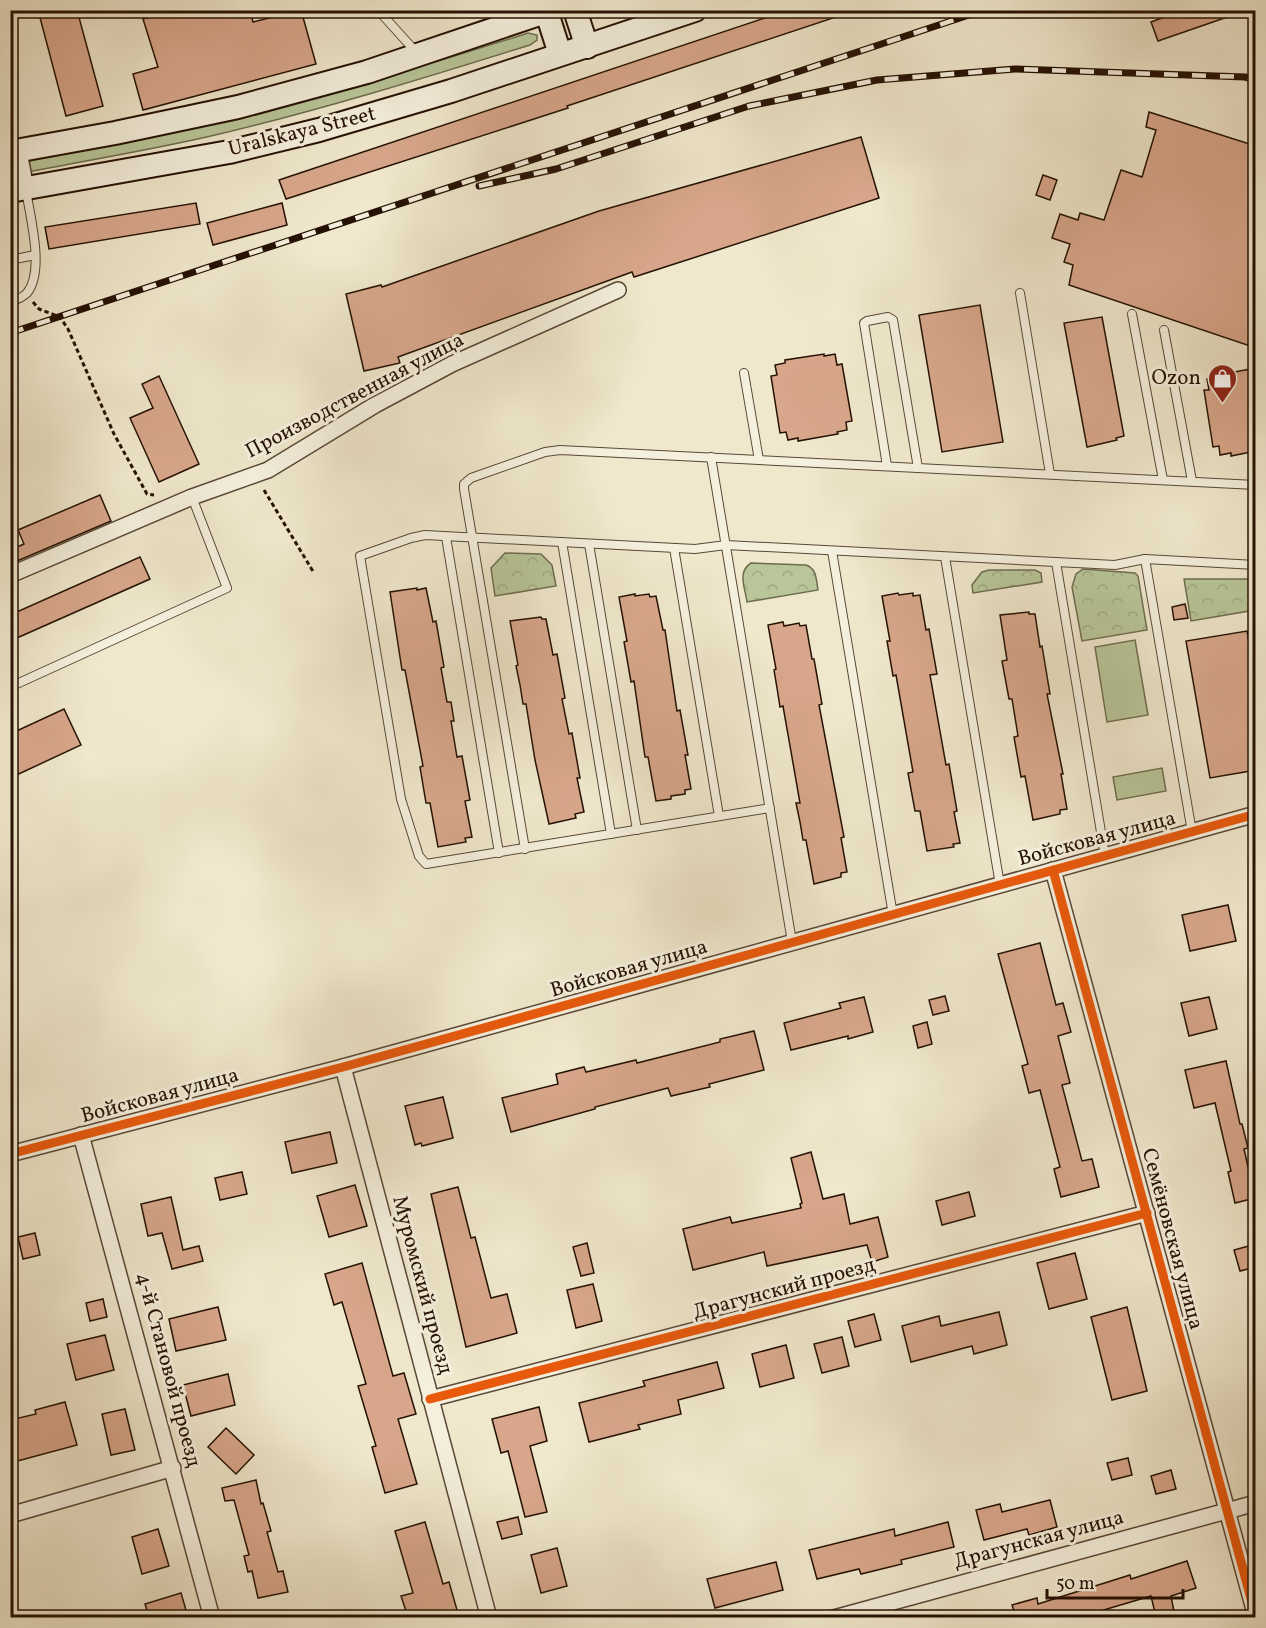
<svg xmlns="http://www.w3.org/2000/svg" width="1266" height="1628" viewBox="0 0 1266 1628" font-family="Vollkorn,serif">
  <defs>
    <pattern id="forest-crowns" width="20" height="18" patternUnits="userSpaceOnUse" patternTransform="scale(1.5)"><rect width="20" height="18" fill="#b8c699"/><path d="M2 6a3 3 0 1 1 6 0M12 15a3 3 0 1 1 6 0" fill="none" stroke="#9ea982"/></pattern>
  </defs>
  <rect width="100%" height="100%" fill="#f0e8cd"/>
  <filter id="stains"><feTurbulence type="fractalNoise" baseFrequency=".00333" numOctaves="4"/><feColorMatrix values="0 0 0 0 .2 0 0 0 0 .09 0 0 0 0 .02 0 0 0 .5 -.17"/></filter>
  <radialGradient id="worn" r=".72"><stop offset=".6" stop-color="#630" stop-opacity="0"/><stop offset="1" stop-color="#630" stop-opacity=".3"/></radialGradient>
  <g fill="#b8c699" stroke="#6e6c4e" stroke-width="1.5">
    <path d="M528,33L537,35V40L530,45C424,78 318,111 211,136C150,150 89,160 28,172L26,161C78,151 131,141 182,129C299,102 414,70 528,33Z"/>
    <path d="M1135,640L1148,715L1107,722L1095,647Z"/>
    <path d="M1162,768L1166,791L1117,800L1113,777Z"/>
  </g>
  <g fill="url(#forest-crowns)" stroke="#6e6c4e" stroke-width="1.5">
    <path d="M505,553L541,554L552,565L556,586L495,596L491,568Z"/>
    <path d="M751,563L806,565C817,569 816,579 818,590L747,602C745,587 737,572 751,563Z"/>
    <path d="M1083,569L1135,573L1138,576L1147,630L1082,641L1072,587L1076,574Z"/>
    <path d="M989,570H1035L1041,573L1042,582L973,593L972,585L982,572Z"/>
    <path d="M1184,579H1249L1255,581V610L1191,621Z"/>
  </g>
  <g fill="#d8a78b" stroke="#251103" stroke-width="1.5">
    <path d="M38,10H77L103,106L66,116Z"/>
    <path d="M171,10L250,11L253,22L301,10L316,64L143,110L133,74L158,67L143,19Z"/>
    <path d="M789,10H848V13L567,106L568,108L286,199L279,180Z"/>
    <path d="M1172,10H1238L1239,13L1158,41L1151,22L1173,14Z"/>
    <path d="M1149,112L1256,146V348L1069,285L1073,265L1064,262L1070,244L1052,238L1060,214L1078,220L1080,213L1104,220L1121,170L1142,177L1156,130L1146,127Z"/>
    <path d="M861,137L879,198L634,277L632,272L398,357L400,363L364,371L346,294L381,285L382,287L599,211Z"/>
    <path d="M1043,175L1057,180L1050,200L1036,195Z"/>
    <path d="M196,203L200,224L49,249L45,227Z"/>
    <path d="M282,203L287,225L213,245L207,223Z"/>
    <path d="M980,305L1003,442L942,452L919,315Z"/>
    <path d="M1102,317L1124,436L1116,438L1117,440L1087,447L1064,323Z"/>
    <path d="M824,354V356L835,354L837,365L842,364L852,421L846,422L847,430L837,432L838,434L798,441V438L788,440L786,432L780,433L771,376L777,375L775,365L785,363V360Z"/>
    <path d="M1256,368V451L1231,456V453L1220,455L1219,446L1213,447L1204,390H1209L1207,379L1218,377V375Z"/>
    <path d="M159,376L199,464L159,482L130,418L153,408L142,384Z"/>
    <path d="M100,495L111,521L10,564V550L24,544L18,530Z"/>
    <path d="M140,557L150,579L10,641V615Z"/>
    <path d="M417,588V590L426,588L433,622L436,621L444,667L441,668L447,702H451L454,721H451L457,757L462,756L470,800L465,801L472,837L465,838L466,842L438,847L430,803H426L420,767L423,766L405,670H402L390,592Z"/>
    <path d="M898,593L899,595L913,593V596L920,595L926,630L929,629L937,674L930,675L946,765L949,764L957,811L954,812L960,843L953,844L954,847L927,851L920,811H915L908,773L913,772L896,675L893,676L887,641H890L882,596Z"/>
    <path d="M635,594V596L649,594L650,597L656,596L663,630H665L677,711L680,710L688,755H685L691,789L685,790V794L671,796V799L656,801L648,757H645L634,681L631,682L624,642L627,641L619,597Z"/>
    <path d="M1185,604L1188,618L1174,620L1172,607Z"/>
    <path d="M1029,612V614H1035L1040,647L1042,646L1050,694H1047L1063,774H1061L1067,809L1060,810V814L1033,820L1025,776L1021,777L1014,737L1018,736L1012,699H1009L1002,661L1007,660L1000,615Z"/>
    <path d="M541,617L542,619H546L553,655L557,654L565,698L562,699L569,734L572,733L580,778H577L584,812L575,814L576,818L549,824L535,760L526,704H523L520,685L516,666L518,665L510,621Z"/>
    <path d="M783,622L784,626L799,623L800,626L806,625L812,659H814L822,704L819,705L844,837L841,838L847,872L841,873V877L814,884L806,840H803L800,822L796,803H800L783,706L780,707L777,688L774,670L776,669L768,625Z"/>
    <path d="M1247,631L1256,684V770L1210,778L1186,641Z"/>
    <path d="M64,709L81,745L10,778V734Z"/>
    <path d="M1228,905L1236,941L1190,951L1182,915Z"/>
    <path d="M1040,943L1056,1005L1063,1003L1071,1032L1058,1036L1070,1083L1062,1085L1082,1161L1092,1159L1099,1187L1061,1197L1054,1169L1060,1167L1040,1090L1029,1093L1022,1066L1028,1064L998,954Z"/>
    <path d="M945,996L949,1011L933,1015L929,1000Z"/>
    <path d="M864,997L873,1032L848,1039V1036L791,1050L784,1023L841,1008L839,1003Z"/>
    <path d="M1209,997L1217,1029L1189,1036L1181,1003Z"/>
    <path d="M927,1022L932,1044L918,1048L913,1026Z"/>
    <path d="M754,1031L764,1070L709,1084L710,1087L671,1096L668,1088L595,1107V1109L511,1132L502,1098L558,1084L556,1074L584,1067L586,1072L636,1060L637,1063L720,1042V1039Z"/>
    <path d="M1226,1061L1240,1124H1242L1248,1148L1244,1149L1255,1198L1235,1203L1228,1172L1231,1171L1215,1103L1194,1108L1185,1070Z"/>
    <path d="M443,1097L453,1138L422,1146L421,1143L415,1145L405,1106Z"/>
    <path d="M330,1132L337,1163L292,1173L285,1142Z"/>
    <path d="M811,1152L823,1199L844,1194L850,1224L878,1217L888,1257L872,1262L867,1245L767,1266L764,1252L693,1270L683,1229L730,1217L732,1223L801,1208L800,1204L802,1203L791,1158Z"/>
    <path d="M242,1172L247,1194L220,1200L215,1178Z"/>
    <path d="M355,1185L367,1226L329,1237L317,1196Z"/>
    <path d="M458,1187L471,1238L475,1237L491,1298L507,1294L517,1333L466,1347L431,1194Z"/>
    <path d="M969,1192L975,1216L942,1225L936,1201Z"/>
    <path d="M171,1197L183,1250L199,1246L203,1261L172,1269L162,1233L148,1236L141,1204Z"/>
    <path d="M35,1233L40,1255L23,1259L18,1237Z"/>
    <path d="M587,1243L594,1273L581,1276L573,1247Z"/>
    <path d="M1256,1244V1267L1240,1271L1234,1250Z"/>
    <path d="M1075,1253L1087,1299L1049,1309L1037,1263Z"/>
    <path d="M362,1263L393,1376L404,1373L416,1414L398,1419L417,1484L385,1493L372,1447L376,1446L358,1386L366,1384L342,1302L334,1305L325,1274Z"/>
    <path d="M593,1284L602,1321L576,1328L567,1290Z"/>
    <path d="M103,1299L107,1317L90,1321L86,1303Z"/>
    <path d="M218,1307L226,1340L176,1351L169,1319Z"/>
    <path d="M1127,1307L1147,1391L1112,1400L1091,1317Z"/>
    <path d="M999,1312L1007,1345L974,1354L972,1346L911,1362L902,1326L939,1316L941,1326Z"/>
    <path d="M874,1314L881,1340L855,1347L848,1321Z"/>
    <path d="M105,1335L114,1370L76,1380L67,1344Z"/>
    <path d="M842,1337L849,1366L822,1373L814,1344Z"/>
    <path d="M786,1345L794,1378L760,1387L752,1354Z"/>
    <path d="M717,1362L724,1388L678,1400L681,1414L638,1425L640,1429L589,1442L579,1403L645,1386L643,1381Z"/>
    <path d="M228,1374L235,1405L191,1416L183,1385Z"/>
    <path d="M65,1402L77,1445L10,1463V1420L36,1414L35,1410Z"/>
    <path d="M539,1407L547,1441L530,1446L547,1512L525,1517L508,1451L501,1453L492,1419Z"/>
    <path d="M125,1409L135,1450L111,1455L102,1414Z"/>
    <path d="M226,1428L254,1455L236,1474L208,1447Z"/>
    <path d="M1128,1458L1132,1475L1112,1480L1107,1463Z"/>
    <path d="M1171,1470L1176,1489L1156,1494L1151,1476Z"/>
    <path d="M256,1480L261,1504L263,1503L271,1531L267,1532L278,1572L283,1571L288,1592L258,1598L252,1571L248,1572L244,1556L249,1555L234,1500L225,1501L222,1488Z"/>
    <path d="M1050,1500L1057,1527L1029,1535L1027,1529L984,1540L976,1510L1000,1504L1002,1512Z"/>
    <path d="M518,1517L522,1534L502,1539L497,1522Z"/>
    <path d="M425,1522L443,1584L449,1582L459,1617H408L401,1596L413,1593L395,1531Z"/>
    <path d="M948,1522L954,1547L901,1560L902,1564L861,1574L859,1569L817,1579L809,1550L894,1529L895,1536Z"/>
    <path d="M158,1529L169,1566L142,1574L132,1537Z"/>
    <path d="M557,1548L567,1586L541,1593L531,1555Z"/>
    <path d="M1187,1561L1196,1588L1171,1596L1175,1617H1156L1151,1596L1080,1617H1006V1614L1014,1611L1012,1605L1037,1598L1038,1604L1130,1575L1131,1579Z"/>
    <path d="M776,1562L783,1590L715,1608L707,1579Z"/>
    <path d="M181,1593L188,1617H149L145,1604Z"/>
  </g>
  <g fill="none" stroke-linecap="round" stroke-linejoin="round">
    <defs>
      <g id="service">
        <path d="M378,10L416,52"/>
        <path d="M10,260L35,255"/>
        <path d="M1020,293L1050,474"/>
        <path d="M10,302C16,300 23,297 27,293C45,271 30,217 26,190"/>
        <path d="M1132,314L1163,480"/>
        <path d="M1164,330L1192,481"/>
        <path d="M744,373L759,460"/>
        <path d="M711,457L792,942"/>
        <path d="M887,466L864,323L867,321L888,317L893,320L918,468"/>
        <path d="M446,537L499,853"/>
        <path d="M562,542L611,834"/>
        <path d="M589,544L637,830"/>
        <path d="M674,548L719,816"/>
        <path d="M832,551L893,915"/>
        <path d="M945,557L1000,885"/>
        <path d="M1145,559L1192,832"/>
        <path d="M1056,562L1105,856"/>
        <path d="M10,687L227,588L192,497"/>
        <path d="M770,808L426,864L419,856L401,799L360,556L411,538L425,535L695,549L726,545L1115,565L1145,559L1256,565"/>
        <path d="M525,849L464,489V484L471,478L545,452L560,450L1256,485"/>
      </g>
      <g id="minor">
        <path d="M19,151L26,189"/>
        <path d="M10,575L192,497L268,470L375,405L452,364L618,290"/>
        <path d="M1053,870L1256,1617"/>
        <path d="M343,1067L489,1618"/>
        <path d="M81,1135L212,1618"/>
        <path d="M10,1154L343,1067L1256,814"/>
        <path d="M430,1399L1147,1213"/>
        <path d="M10,1515L173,1468"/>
        <path d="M834,1618L1256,1503"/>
      </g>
      <g id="secondary">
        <path d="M546,10L560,54"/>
        <path d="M575,10L587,47"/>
        <path d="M10,152L115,133L238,107L367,72L551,10"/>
        <path d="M10,191L229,152L319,130L451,91L695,10"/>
      </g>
    </defs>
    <use href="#service" stroke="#584736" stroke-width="10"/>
    <use href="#minor" stroke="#584736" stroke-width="18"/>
    <use href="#secondary" stroke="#251103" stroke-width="26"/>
    <g stroke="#251103" stroke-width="3" stroke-dasharray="4.5 3" stroke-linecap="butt">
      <path d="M33,302L39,309L60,317L68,329L114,434L147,494L154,495"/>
      <path d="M264,490L314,573"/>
    </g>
    <use href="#service" stroke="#f5f0de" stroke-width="8"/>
    <use href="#minor" stroke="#f5f0de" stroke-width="15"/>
    <use href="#secondary" stroke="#f5f0de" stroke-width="22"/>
    <defs>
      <g id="rail">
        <path d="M479,186L556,169L749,106L877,80L1015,69L1245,77L1256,80"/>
        <path d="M10,333L984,10"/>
      </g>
    </defs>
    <use href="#rail" stroke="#251103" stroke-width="7"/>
    <use href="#rail" stroke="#f5f0de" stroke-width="4.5" stroke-dasharray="14" stroke-linecap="butt"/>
    <defs>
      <g id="cycleway">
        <path d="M1053,870L1256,1617"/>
        <path d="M10,1154L343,1067L1256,814"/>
        <path d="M430,1399L1147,1213"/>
      </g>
    </defs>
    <use href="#cycleway" stroke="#f5f0de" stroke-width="13"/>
    <use href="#cycleway" stroke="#e8590c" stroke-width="9"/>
  </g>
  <defs>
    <symbol id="shop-pin" viewBox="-11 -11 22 30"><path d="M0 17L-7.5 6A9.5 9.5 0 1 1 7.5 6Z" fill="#8f2418" stroke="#f5f0de"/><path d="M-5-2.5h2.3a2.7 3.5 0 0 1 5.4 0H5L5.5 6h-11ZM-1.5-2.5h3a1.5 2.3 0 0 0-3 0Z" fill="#fff"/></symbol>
  </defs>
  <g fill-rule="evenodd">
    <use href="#shop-pin" x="1206" y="362" width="33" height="45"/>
  </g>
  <g text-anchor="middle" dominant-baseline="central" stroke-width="6" stroke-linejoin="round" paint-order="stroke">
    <g font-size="21" fill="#251103" stroke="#f5f0de">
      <text transform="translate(302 132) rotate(-14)">Uralskaya Street</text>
      <text transform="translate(355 396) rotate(-28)">Производственная улица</text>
      <text transform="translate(1097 839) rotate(-15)">Войсковая улица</text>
      <text transform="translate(629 969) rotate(-16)">Войсковая улица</text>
      <text transform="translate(160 1096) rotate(-15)">Войсковая улица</text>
      <text transform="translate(1172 1239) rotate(75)">Семёновская улица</text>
      <text transform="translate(422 1285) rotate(75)">Муромский проезд</text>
      <text transform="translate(784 1289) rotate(-15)">Драгунский проезд</text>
      <text transform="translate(168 1370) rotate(75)">4-й Становой проезд</text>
      <text transform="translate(1039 1540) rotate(-15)">Драгунская улица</text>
    </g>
    <g font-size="21" fill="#251103" stroke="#f5f0de" text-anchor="end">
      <text x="1201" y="378">Ozon</text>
    </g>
  </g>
  <rect width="1266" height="1628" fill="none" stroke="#f0e8cd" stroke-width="36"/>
  <rect x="12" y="12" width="1242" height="1604" fill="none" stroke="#251103" stroke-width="3"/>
  <rect x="18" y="18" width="1230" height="1592" fill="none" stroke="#251103" stroke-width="1.5"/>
  <path d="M1047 1589v9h136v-9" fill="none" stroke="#251103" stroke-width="3"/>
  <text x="1056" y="1589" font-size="18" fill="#251103" stroke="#f5f0de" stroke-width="4.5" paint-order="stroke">50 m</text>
  <rect width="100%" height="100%" filter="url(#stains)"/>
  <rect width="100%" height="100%" fill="url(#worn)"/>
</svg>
